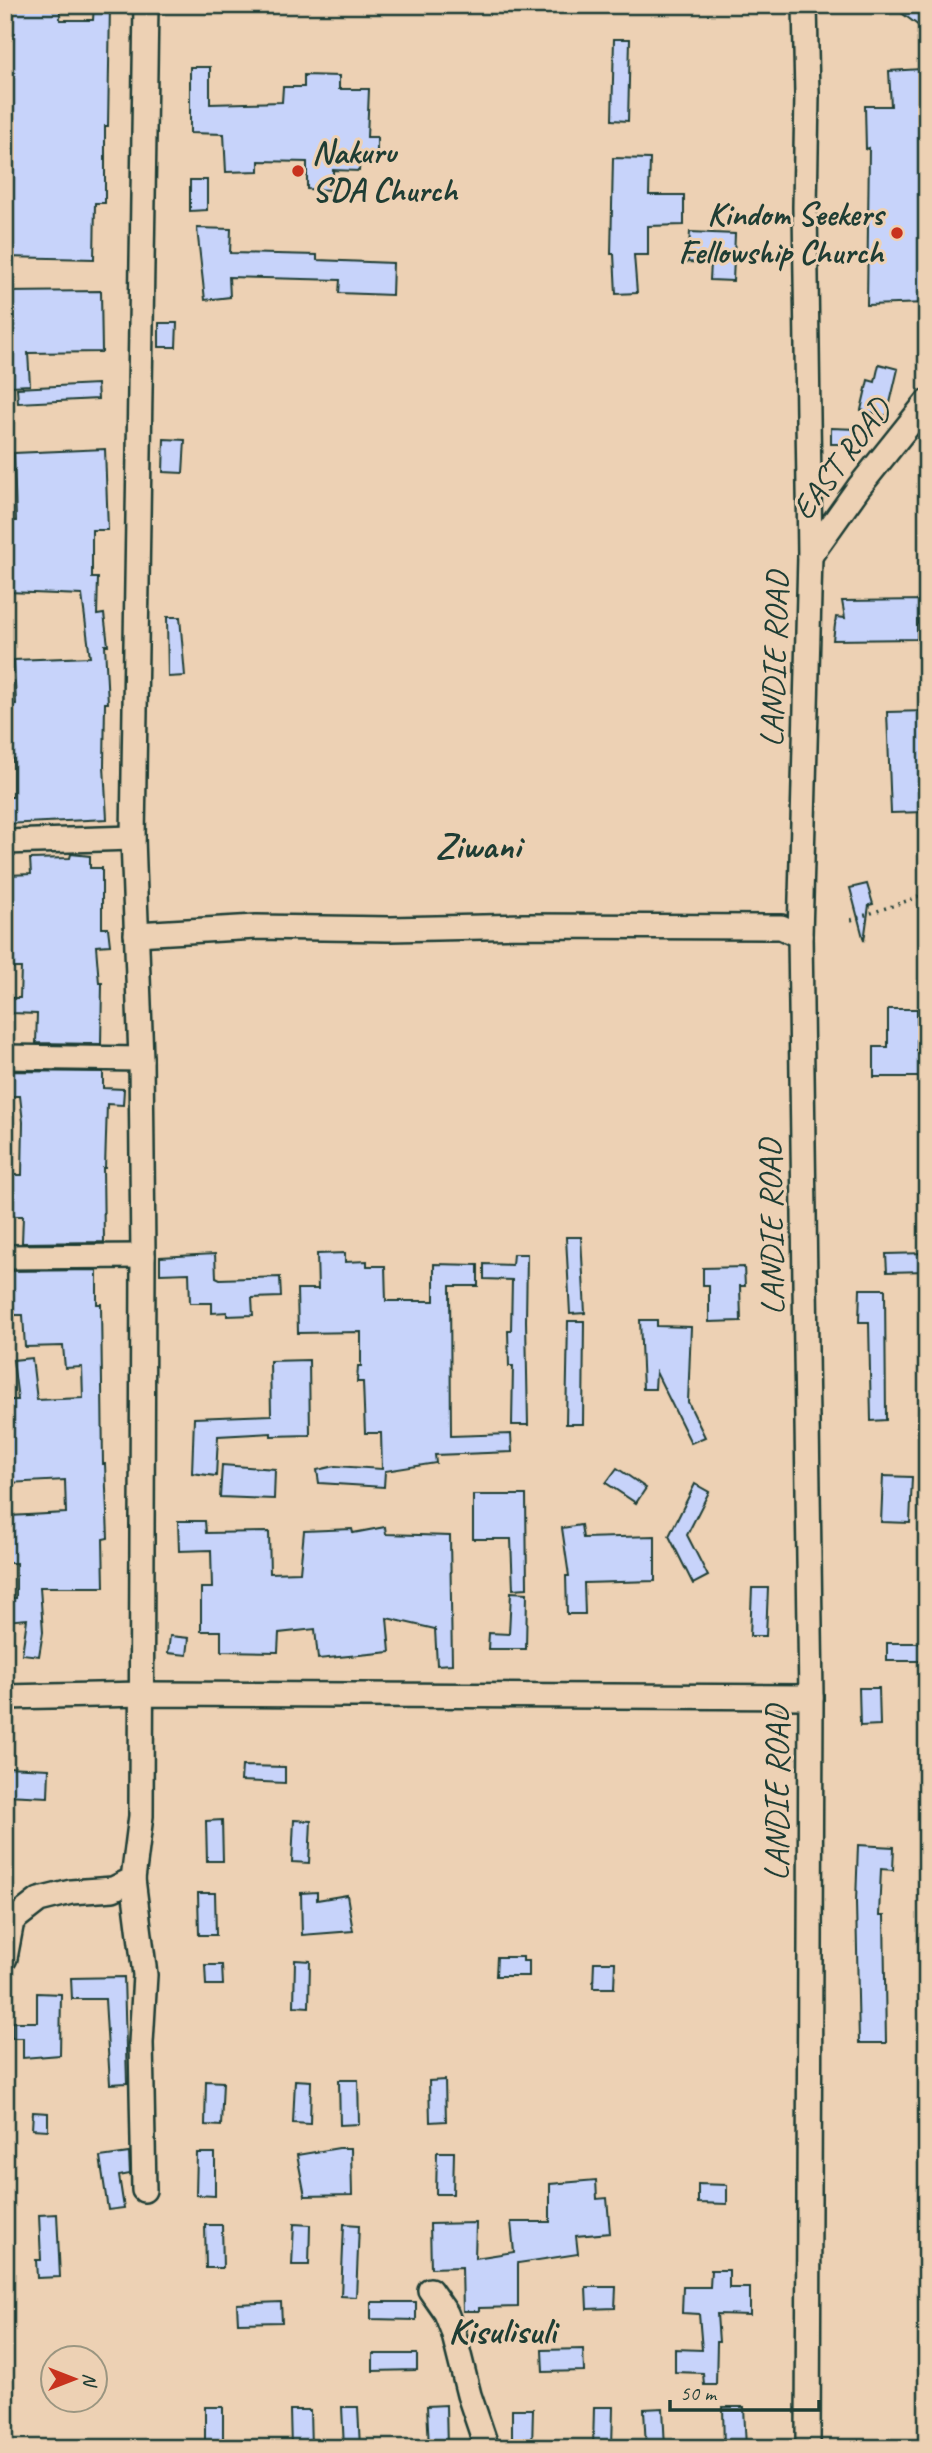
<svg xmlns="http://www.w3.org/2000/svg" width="932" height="2453" viewBox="0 0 932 2453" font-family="Caveat,sans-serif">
  <rect width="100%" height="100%" fill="#edd1b4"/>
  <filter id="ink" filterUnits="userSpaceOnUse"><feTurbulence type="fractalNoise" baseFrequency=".0143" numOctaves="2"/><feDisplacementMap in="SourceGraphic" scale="14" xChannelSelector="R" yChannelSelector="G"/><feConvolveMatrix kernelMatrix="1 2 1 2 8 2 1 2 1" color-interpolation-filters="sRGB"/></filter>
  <g filter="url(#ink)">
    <g fill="#c7d3fa" stroke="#1f3d34" stroke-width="2">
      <path d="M5,5H60V20H93L94,5H110L108,126H105V203H95L94,259L5,257Z"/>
      <path d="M891,5H927V32Z"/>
      <path d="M614,39H630L628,121L612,120Z"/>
      <path d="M190,67H210V104L282,102L283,87H304V75L339,76V89H369L367,137H377V157L360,156L359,171L333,170V190L307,189V162L259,161V171L226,172L224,134L190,133Z"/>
      <path d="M921,69L923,106H927V303L867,305L869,148L866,149L865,106H891L889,71Z"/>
      <path d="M613,158L650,159L649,195H684V225L648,226V255H634L637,293L616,294L614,254H611Z"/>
      <path d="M190,180H207V210L190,211Z"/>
      <path d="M197,228L231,229L230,253L317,255V260L393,263L392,295L339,293L340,280L229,277L230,297L205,300Z"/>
      <path d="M690,232L735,234L733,281L710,280L711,263L688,262Z"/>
      <path d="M101,291L102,352L28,353L30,385L11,386L10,353H5V292Z"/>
      <path d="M159,323H177L176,347H159Z"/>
      <path d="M879,364L898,369L887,416L861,410L868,380L875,382Z"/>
      <path d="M97,384L98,399L18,403L17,388Z"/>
      <path d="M831,428L857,429V444H831Z"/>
      <path d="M164,439L185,440L183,473L163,472Z"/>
      <path d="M105,449L108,530H92V578H98L97,615L104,614L108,645H105L108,703H105L104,766L107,819L5,824V797H13V759H5V738H7V704H16L14,660L90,657L82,595L8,592L9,575L11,576V521H16L14,453Z"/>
      <path d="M927,600V620H917V639L833,640L836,617L845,618L842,601Z"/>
      <path d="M167,617H180L185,676L168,677Z"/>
      <path d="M927,711L925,812L891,813L887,712Z"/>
      <path d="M71,854L90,856V868H102V928H108L110,945L96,946L99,983H102L101,1044L36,1043L37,1014L12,1013V998H20L21,968H13L9,875L31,874L30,859L70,858Z"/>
      <path d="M867,884L873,904L869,905L864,941L850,888Z"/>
      <path d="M888,1009H917V1050H927V1077H874V1047H888Z"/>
      <path d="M5,1071L103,1072V1088L124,1089L123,1105L107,1104L105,1168H103L104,1242L22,1243L23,1216H5V1175H22L23,1122L20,1096H5Z"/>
      <path d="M566,1237H581L585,1313L570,1314Z"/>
      <path d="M345,1253V1262L367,1261V1266H385L386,1301H434V1264L478,1265V1286H450L451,1436L511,1434L512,1452L435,1455L436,1463L385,1471L384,1487L319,1483L317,1470L335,1466L382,1469L381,1433H365L363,1382H357L358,1366H361V1332L298,1333L297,1289H318L317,1254Z"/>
      <path d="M927,1253V1271L887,1272L886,1254Z"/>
      <path d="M215,1254L216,1277L220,1279L280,1277L281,1297L252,1298L253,1315L227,1316V1312L212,1313V1303H190L189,1273L160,1274V1257Z"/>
      <path d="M513,1254H527L526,1321L528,1425H512L513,1366H509L508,1331H511L512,1280L484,1279V1264L512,1265Z"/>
      <path d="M744,1267L745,1286H740L741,1321L709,1322V1285H703V1268Z"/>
      <path d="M97,1270V1304H101L103,1464H105L108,1538L103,1539L104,1587H40L43,1632L39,1656L22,1654L27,1619L5,1621V1598H16V1563H5V1531H12L9,1516L66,1513L65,1480L8,1483L7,1456H5V1400H18L13,1360L32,1358L37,1400L83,1398L82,1367L65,1368L63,1346L25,1347L23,1315H6V1271Z"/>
      <path d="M860,1289H885L886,1420L871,1421L869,1322H859Z"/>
      <path d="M640,1320H657V1326L691,1327L688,1402L705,1437L691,1443L656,1372L655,1389H643Z"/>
      <path d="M568,1321H584L583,1424H566Z"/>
      <path d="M309,1360L310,1435L271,1436V1433L218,1436L216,1476L192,1473L194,1418L271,1415L270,1361Z"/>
      <path d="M222,1465L275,1469L274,1499L220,1497Z"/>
      <path d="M617,1468L646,1488L636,1503L606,1483Z"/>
      <path d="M883,1476L912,1477L910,1523L881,1522Z"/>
      <path d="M695,1484L709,1492L687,1535L708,1576L693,1584L669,1536Z"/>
      <path d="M473,1495H526L527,1588L513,1589L511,1539H473Z"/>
      <path d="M178,1521H205L206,1533L269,1532L270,1573L300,1572L304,1531L352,1529L353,1533L385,1527L386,1534L450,1536L452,1664L437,1665L435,1629L387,1618L390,1652L318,1659L315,1629L279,1633L278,1652L221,1651V1631H201V1588H212L211,1550L179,1551Z"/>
      <path d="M581,1525L583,1538L655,1536V1581L584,1583L585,1614H567L566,1576H569L562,1528Z"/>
      <path d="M752,1588H768L766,1636H750Z"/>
      <path d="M511,1592L527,1593L526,1649H488L489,1633L509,1634Z"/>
      <path d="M170,1636L189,1638L187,1655L168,1653Z"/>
      <rect x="887" y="1643" width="40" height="18"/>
      <path d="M859,1688H879L880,1725L860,1726Z"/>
      <path d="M242,1766L285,1767V1783L241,1781Z"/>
      <path d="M5,1767L49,1769L48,1797L5,1795Z"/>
      <path d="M222,1820L223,1861H207L206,1821Z"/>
      <path d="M294,1820L311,1821L309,1863L292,1862Z"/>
      <path d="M858,1845L894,1847L893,1870L881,1869L879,1916H884L886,2043H859L856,1902Z"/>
      <path d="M317,1892V1900L347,1895L353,1931L302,1935L301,1893Z"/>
      <path d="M198,1893H215L216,1935H199Z"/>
      <path d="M497,1957H523V1961H529V1976H496Z"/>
      <path d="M295,1960L310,1961L309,2007L294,2006Z"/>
      <path d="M594,1962H615L614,1988H593Z"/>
      <path d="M205,1965H222L223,1985H206Z"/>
      <path d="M124,1977L127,2083L110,2084L105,1999H72L71,1978Z"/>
      <path d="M37,1993L61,1994L60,2055L23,2058V2038H12V2022H37Z"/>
      <path d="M295,2080L311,2081L310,2124L293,2123Z"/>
      <path d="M339,2080H358L359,2124L340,2125Z"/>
      <path d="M445,2080L446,2121L430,2122L429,2081Z"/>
      <path d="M206,2081L223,2082L221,2126L205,2125Z"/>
      <path d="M33,2112L48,2113V2130L32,2129Z"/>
      <path d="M339,2148H351L352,2195L305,2196L297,2155Z"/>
      <path d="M437,2152H454L453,2194H436Z"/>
      <path d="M129,2153L130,2174L119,2176L124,2208L108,2210L100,2157Z"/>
      <path d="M197,2153H215V2196L196,2195Z"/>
      <path d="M596,2180L597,2199L607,2198L610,2233L576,2236L578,2254L518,2263V2307L479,2308V2311H463L462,2267L431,2268L430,2224L476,2223L475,2258L514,2252L511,2222H550V2184Z"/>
      <path d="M698,2184L727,2185V2204L698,2203Z"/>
      <path d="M57,2214L60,2277L37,2278L36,2260H41L39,2215Z"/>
      <path d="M294,2224L310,2225L309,2265H292Z"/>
      <path d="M344,2224L359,2225L356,2297L341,2296Z"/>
      <path d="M205,2225H222L223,2268H206Z"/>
      <path d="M711,2270H729V2288H750V2315L717,2314L719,2342H717L716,2385H704L703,2373L675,2372V2349L702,2350L699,2314L682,2313L683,2287H710Z"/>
      <path d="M586,2287H616L615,2308L587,2309Z"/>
      <path d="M281,2302L282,2322L238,2323L237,2304Z"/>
      <path d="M371,2302H416V2320L371,2319Z"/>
      <path d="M583,2349L584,2371L543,2372L542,2350Z"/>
      <path d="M373,2354H417V2370L373,2371Z"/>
      <path d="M446,2405L447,2448H429L427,2406Z"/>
      <rect x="205" y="2407" width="18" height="41"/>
      <path d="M342,2407H358L360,2448H344Z"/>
      <path d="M594,2407H613L612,2448H593Z"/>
      <path d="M723,2407H744L746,2448H724Z"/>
      <path d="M663,2408L665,2448H646L644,2409Z"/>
      <path d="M512,2409H533L532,2448H512Z"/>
      <path d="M290,2410H310L311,2448H291Z"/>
    </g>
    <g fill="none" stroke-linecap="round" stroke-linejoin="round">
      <defs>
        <g id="minor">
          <path d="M805,5L807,95L805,207L810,556L800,936L811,1697L808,2448"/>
          <path d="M810,556L859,487L927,402"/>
          <path d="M5,842L133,838"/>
          <path d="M136,934L256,927L390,929L524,926L781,927L800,936"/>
          <path d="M5,1057L141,1059"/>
          <path d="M5,1257L143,1256"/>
          <path d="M5,1697L143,1694L811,1697"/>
          <path d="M133,1879L145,1975L141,2043L144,2190"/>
          <path d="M5,1958L12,1921L39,1900L71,1892L113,1889L133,1879L141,1816L143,1256L141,1059L133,838L146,5"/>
          <path d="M430,2290L446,2313L453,2331L469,2395L487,2448"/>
        </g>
      </defs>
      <use href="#minor" stroke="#1f3d34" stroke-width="28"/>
      <path stroke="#1f3d34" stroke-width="3.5" stroke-dasharray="2 5" stroke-linecap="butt" d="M851,920L927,894"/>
      <use href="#minor" stroke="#edd1b4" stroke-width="23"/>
    </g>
  </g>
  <g fill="#c8321e" stroke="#edd1b4" stroke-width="2.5">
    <circle cx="298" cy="171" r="7"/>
    <circle cx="897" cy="233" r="7"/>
  </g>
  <g text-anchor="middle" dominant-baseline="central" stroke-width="6" stroke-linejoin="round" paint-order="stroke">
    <g font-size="33" font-weight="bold" fill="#1f3d34" stroke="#edd1b4" text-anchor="start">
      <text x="312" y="152">Nakuru<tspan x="312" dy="38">SDA Church</tspan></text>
      <text x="883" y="214" text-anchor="end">Kindom Seekers<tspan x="883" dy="38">Fellowship Church</tspan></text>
    </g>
    <g font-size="33" fill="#1f3d34" stroke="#edd1b4">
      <text transform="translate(841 459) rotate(-53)">EAST ROAD</text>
      <text transform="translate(774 659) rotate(-88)">LANDIE ROAD</text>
      <text transform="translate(771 1227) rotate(-91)">LANDIE ROAD</text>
      <text transform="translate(777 1793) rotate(-90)">LANDIE ROAD</text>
    </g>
    <g font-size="37" font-weight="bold" fill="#1f3d34" stroke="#edd1b4">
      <text x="478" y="845">Ziwani</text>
      <text x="502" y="2330">Kisulisuli</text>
    </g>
  </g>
  <rect width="932" height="2453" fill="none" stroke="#edd1b4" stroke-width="28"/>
  <rect x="14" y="14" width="904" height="2425" fill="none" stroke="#1f3d34" stroke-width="2.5" filter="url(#ink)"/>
  <g transform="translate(74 2379) rotate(90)"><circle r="33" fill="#edd1b4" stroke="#9b9681" stroke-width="2"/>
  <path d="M0-5L12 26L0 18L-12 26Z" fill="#c8321e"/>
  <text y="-10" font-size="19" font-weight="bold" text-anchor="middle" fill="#1f3d34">N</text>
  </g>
  <path d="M670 2400v10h149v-10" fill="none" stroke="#1f3d34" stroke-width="3.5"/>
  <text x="680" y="2400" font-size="21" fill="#1f3d34" stroke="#edd1b4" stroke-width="5" paint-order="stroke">50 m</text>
</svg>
